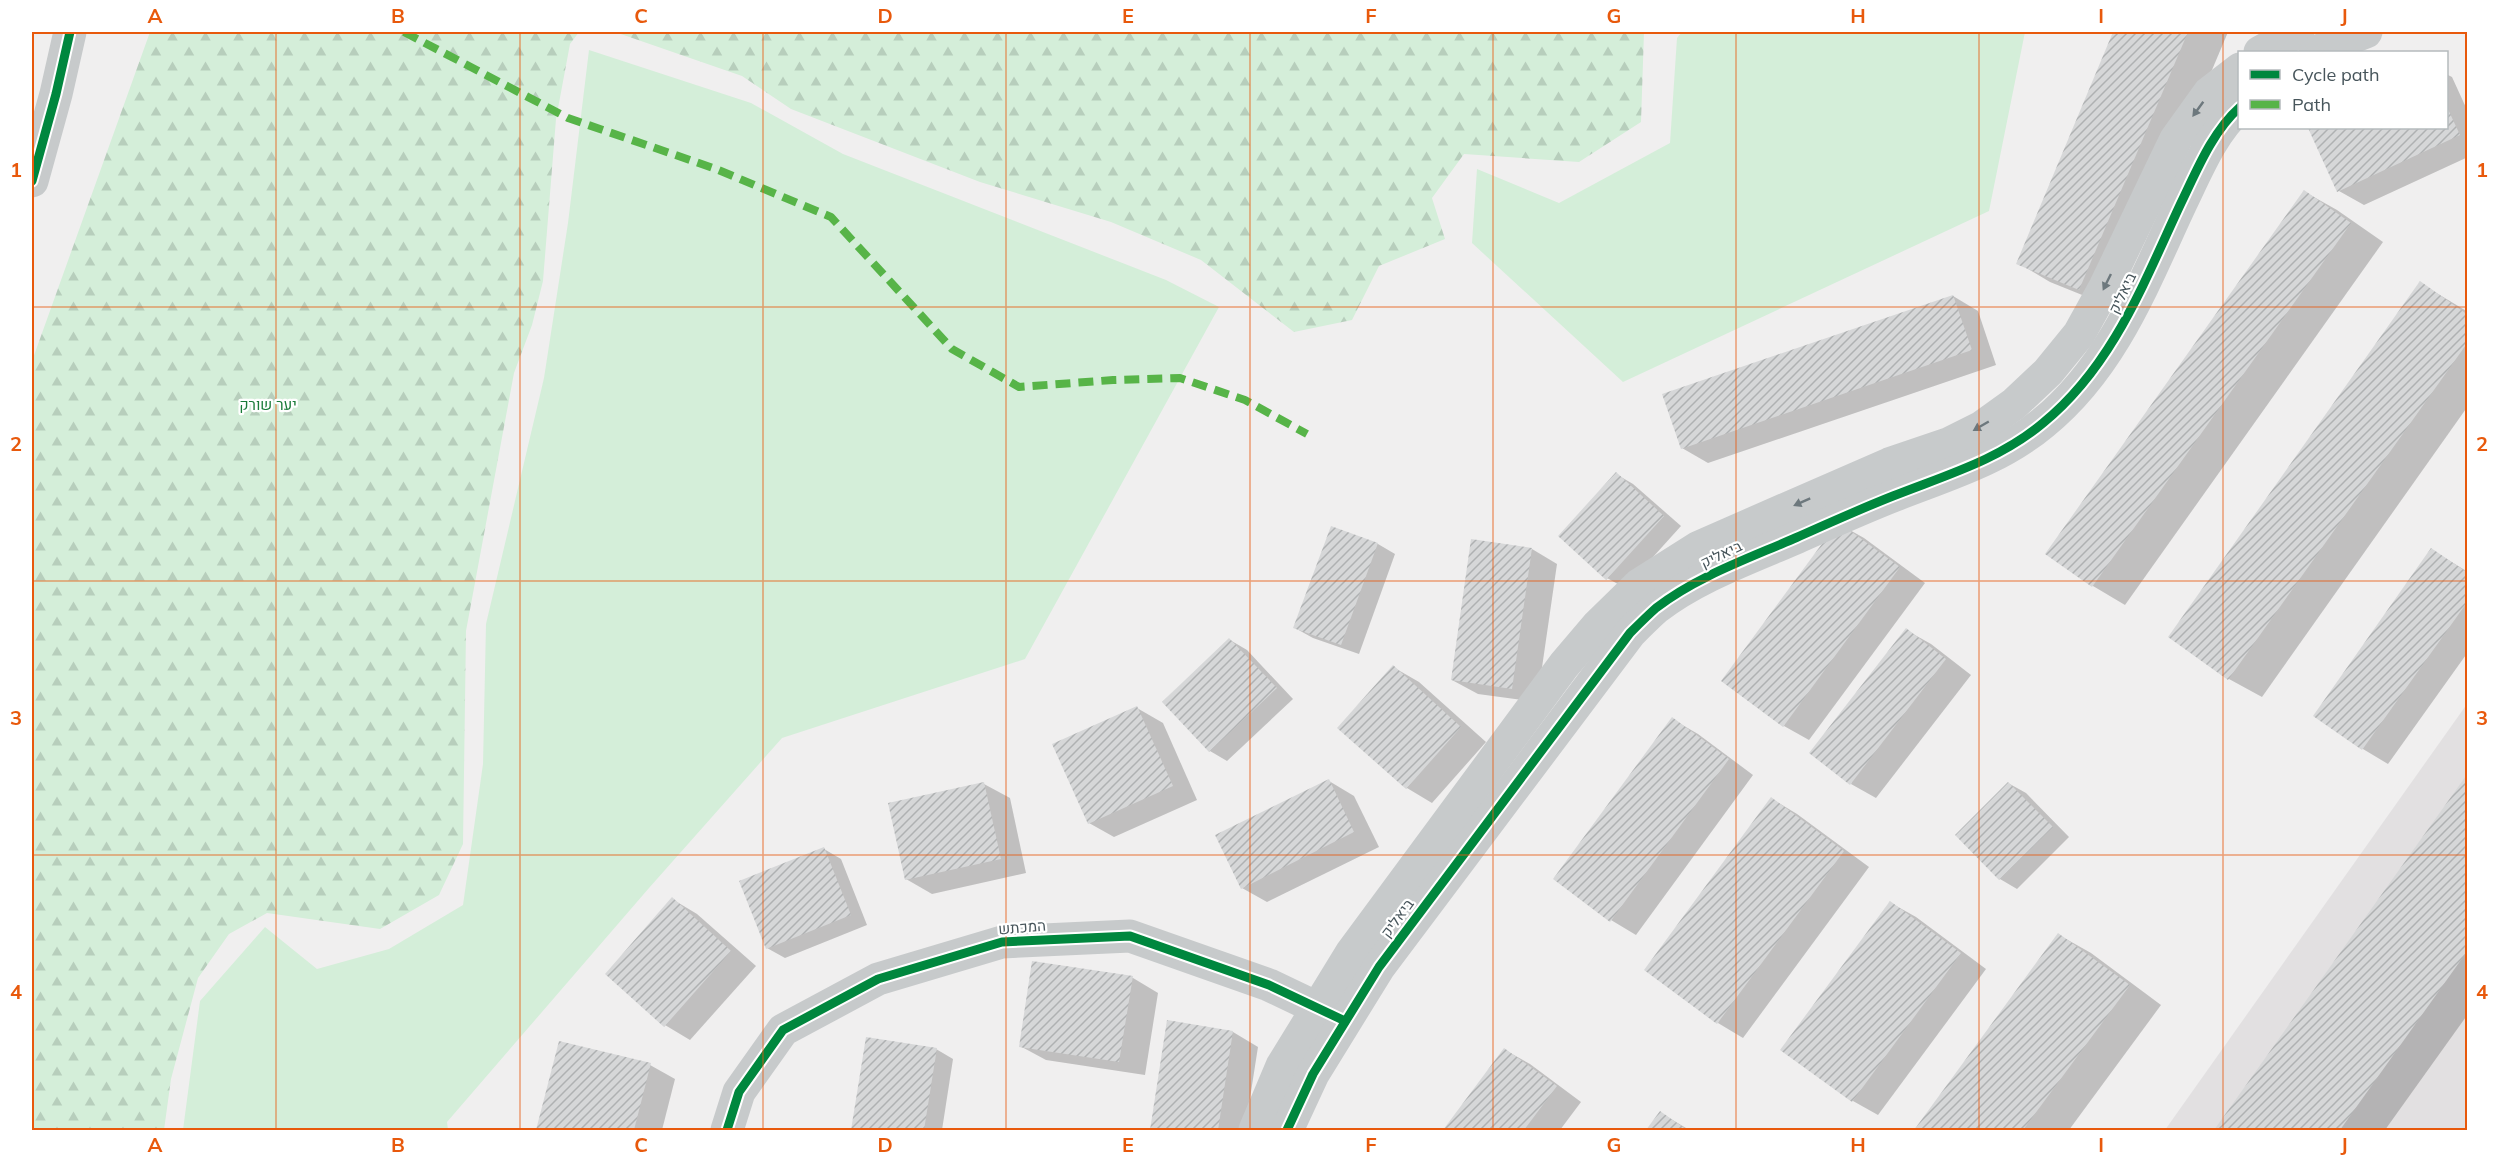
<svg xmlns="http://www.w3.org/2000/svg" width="2499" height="1162" viewBox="0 0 2499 1162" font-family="Mulish,Heebo,sans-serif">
  <defs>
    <pattern id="forest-firs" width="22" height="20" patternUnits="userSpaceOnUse" patternTransform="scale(1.5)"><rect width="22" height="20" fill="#d4eed9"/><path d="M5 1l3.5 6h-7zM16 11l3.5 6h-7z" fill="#b7cebc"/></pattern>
    <pattern id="building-hatch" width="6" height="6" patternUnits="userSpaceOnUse" patternTransform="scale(1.5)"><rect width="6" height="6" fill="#d6d7d8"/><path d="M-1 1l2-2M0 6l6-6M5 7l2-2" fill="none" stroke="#afb1b2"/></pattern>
  </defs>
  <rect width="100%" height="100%" fill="#f0efef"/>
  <path fill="#e2e0e1" d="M2467,704V1130H2165Z"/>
  <g fill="#d4eed9">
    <path d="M1682,32H2025L1989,211L1623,382L1472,243L1477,169L1559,203L1670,143L1677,38Z"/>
    <path d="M589,50L751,103L843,154L1166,280L1219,307L1025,659L782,738L649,888L447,1122L448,1130H183L200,1001L265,927L317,969L389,949L463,905L483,764L486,624L544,378L568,223Z"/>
  </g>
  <g fill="url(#forest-firs)">
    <path d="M150,32H579L570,44L556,119L543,281L532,325L514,373L466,631L463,844L439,895L380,929L267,913L229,934L198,978L171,1079L164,1130H32V361Z"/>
    <path d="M615,32H1644L1641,122L1579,162L1464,154L1432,198L1445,239L1379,266L1352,320L1294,332L1201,260L1111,222L980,182L791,109L742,76Z"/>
  </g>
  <g fill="#0003">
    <path d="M2114,32H2228L2112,307L2050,282L2018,263Z"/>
    <path d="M2446,74L2452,77L2468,112V157L2364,205L2339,191L2310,128H2446Z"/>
    <path d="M2305,192L2337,210L2383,242L2125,605L2093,586L2047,554Z"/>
    <path d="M2420,283L2468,312V406L2262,697L2229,679L2170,637Z"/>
    <path d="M1953,296L1978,311L1996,365L1708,463L1682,448Z"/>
    <path d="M1616,474L1633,484L1681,526L1625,588L1607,578Z"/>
    <path d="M1839,524L1864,538L1925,583L1809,740L1784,726Z"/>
    <path d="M1332,528L1378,544L1395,554L1359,654L1313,638L1295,628Z"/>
    <path d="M1532,549L1557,564L1537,702L1478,694L1452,680Z"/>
    <path d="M2432,550L2468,572V652L2388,764L2363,749L2315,715Z"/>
    <path d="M1906,630L1931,644L1971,675L1876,798L1851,784Z"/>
    <path d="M1230,640L1247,650L1293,699L1227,761L1210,751Z"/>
    <path d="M1393,667L1419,682L1486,742L1432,803L1407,788Z"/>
    <path d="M1137,708L1163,723L1197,800L1114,837L1089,823Z"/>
    <path d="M1672,719L1698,734L1753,775L1636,935L1611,920Z"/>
    <path d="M2468,775V1014L2385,1130H2216Z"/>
    <path d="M1329,781L1354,796L1379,847L1267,902L1242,888Z"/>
    <path d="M2008,783L2026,793L2069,837L2017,889L2000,879Z"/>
    <path d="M984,784L1010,798L1026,873L932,894L906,879Z"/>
    <path d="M1772,799L1797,814L1869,867L1743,1038L1718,1023Z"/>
    <path d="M824,849L841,859L867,925L785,958L767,948Z"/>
    <path d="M672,899L697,914L756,966L690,1040L665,1025Z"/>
    <path d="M1891,903L1916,917L1986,969L1878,1115L1853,1101L1782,1050Z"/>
    <path d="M2059,935L2091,953L2161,1005L2069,1130H1915Z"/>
    <path d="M1033,962L1133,978L1158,993L1145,1075L1046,1060L1020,1046Z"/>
    <path d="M1168,1022L1233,1032L1258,1047L1245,1130H1151Z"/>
    <path d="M867,1039L936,1049L953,1059L942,1130H852Z"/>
    <path d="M560,1043L650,1065L675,1079L662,1130H538Z"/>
    <path d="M1505,1050L1530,1064L1581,1102L1560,1130H1445Z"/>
    <path d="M1661,1113L1686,1128L1690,1130H1648Z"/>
  </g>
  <g fill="url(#building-hatch)">
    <path d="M2113,32H2188L2079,290L2016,264Z"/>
    <path d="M2446,105L2460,135L2337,192L2308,128H2446Z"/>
    <path d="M2304,190L2351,223L2092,587L2045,554Z"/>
    <path d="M2420,281L2468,315V342L2228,680L2168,637Z"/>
    <path d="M1953,295L1972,350L1681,449L1662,394Z"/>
    <path d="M1616,472L1664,516L1606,580L1558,536Z"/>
    <path d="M1838,522L1900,567L1783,727L1721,681Z"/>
    <path d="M1331,526L1378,543L1341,645L1293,628Z"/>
    <path d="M1471,539L1532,548L1512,689L1451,680Z"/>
    <path d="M2431,548L2468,573V601L2362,750L2313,716Z"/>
    <path d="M1906,628L1946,659L1850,785L1809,753Z"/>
    <path d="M1229,638L1277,688L1209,752L1162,702Z"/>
    <path d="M1393,665L1461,727L1406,789L1337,728Z"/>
    <path d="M1137,706L1173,786L1088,824L1052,744Z"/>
    <path d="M1672,717L1729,759L1610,922L1553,879Z"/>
    <path d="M2468,773V950L2340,1130H2214Z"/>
    <path d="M1329,779L1354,832L1241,889L1215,835Z"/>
    <path d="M984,782L1001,859L905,880L888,803Z"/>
    <path d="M2008,782L2053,827L1999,880L1955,835Z"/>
    <path d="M1771,797L1844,851L1717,1024L1644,970Z"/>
    <path d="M824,847L851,915L766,949L739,881Z"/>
    <path d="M672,897L731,951L664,1027L605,974Z"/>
    <path d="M1890,901L1961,953L1852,1102L1780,1050Z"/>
    <path d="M2058,933L2130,985L2023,1130H1914Z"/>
    <path d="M1032,961L1133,976L1119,1062L1019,1047Z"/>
    <path d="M1167,1020L1233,1031L1218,1130H1150Z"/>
    <path d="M866,1037L937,1048L924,1130H851Z"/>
    <path d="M559,1041L651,1063L634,1130H536Z"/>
    <path d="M1504,1048L1557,1086L1524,1130H1443Z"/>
    <path d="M1660,1111L1687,1130H1646Z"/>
  </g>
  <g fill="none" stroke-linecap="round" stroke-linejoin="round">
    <g stroke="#c7cacb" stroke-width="33">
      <path d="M2260,52L2298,32"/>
      <path d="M2315,52L2366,32"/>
      <path d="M32,181L56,94L70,32"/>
      <path d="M727,1130L739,1092L783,1030L878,979L1002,942L1130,936L1269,985L1338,1018"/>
      <path d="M1255,1130L1282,1066L1352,952L1564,665L1598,625L1639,585L1699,547L1889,464L1948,444L1982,427L2014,404L2048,372L2079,334L2105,287L2176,139L2209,93L2240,69"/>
      <path d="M1287,1130L1313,1074L1379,967L1630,633C1638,625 1647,616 1656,608C1696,577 1747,559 1793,539C1827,524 1860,509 1893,496C1946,475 1999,460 2043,423C2113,366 2144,282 2181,203C2197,170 2212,132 2240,107"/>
    </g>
    <path stroke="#57b448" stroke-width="8" stroke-dasharray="15 8" stroke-linecap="butt" d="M404,32L568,118L716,169L831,217L952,349L1019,387L1113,380L1180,378L1245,400L1307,434"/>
    <defs>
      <g id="cycleway">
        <path d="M32,181L56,94L70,32"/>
        <path d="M727,1130L739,1092L783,1030L878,979L1002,942L1130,936L1269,985L1345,1021"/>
        <path d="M1287,1130L1313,1074L1379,967L1630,633C1638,625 1647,616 1656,608C1696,577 1747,559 1793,539C1827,524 1860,509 1893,496C1946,475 1999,460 2043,423C2113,366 2144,282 2181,203C2197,170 2212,132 2240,107"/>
      </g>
    </defs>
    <use href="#cycleway" stroke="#fff" stroke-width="13"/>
    <use href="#cycleway" stroke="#00873e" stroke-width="9"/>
  </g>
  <defs><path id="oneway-solid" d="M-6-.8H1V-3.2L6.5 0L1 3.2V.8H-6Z" transform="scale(1.5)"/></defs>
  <g fill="#6d787d">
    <use href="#oneway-solid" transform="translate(2198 109) rotate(126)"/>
    <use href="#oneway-solid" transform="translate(2107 282) rotate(116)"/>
    <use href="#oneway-solid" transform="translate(1981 426) rotate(150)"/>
    <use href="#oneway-solid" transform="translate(1802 502) rotate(156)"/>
  </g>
  <path fill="none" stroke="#e8590c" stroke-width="1.5" stroke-opacity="0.55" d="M276,32V1130M520,32V1130M763,32V1130M1006,32V1130M1250,32V1130M1493,32V1130M1736,32V1130M1979,32V1130M2223,32V1130M32,307H2468M32,581H2468M32,855H2468"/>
  <g text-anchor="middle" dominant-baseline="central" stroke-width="4.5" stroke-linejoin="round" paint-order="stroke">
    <g font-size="15" fill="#47555b" stroke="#fff">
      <text transform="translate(2122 293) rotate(-64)">ביאליק</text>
      <text transform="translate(1721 554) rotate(-25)">ביאליק</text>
      <text transform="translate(1397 918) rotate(-53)">ביאליק</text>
      <text transform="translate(1022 927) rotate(-5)">המכתש</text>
    </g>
    <g font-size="15" fill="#197b38" stroke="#fff">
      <text x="268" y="404">יער שורק</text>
    </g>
  </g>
  <rect width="2499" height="1162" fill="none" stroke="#ffffff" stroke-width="66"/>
  <rect x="2238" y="51" width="210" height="78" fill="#ffffff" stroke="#b5bbbd" stroke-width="1.5"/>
  <rect x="2250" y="70" width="30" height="9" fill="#00873e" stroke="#b5bbbd" stroke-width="1.5"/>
  <text x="2292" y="81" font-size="18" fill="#47555b">Cycle path</text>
  <rect x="2250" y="100" width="30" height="9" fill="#57b448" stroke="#b5bbbd" stroke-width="1.5"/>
  <text x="2292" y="111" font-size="18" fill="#47555b">Path</text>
  <rect x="33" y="33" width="2433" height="1096" fill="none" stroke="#e8590c" stroke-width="2"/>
  <g font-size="20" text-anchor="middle" font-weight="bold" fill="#e8590c">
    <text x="155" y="23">A</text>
    <text x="398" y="23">B</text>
    <text x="641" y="23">C</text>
    <text x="885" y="23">D</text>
    <text x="1128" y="23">E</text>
    <text x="1371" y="23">F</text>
    <text x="1614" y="23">G</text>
    <text x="1858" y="23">H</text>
    <text x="2101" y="23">I</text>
    <text x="2344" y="23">J</text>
    <text x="16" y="177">1</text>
    <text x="2482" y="177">1</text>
    <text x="16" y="451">2</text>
    <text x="2482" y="451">2</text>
    <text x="16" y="725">3</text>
    <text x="2482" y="725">3</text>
    <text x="16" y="999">4</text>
    <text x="2482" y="999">4</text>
    <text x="155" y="1152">A</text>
    <text x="398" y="1152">B</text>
    <text x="641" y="1152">C</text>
    <text x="885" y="1152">D</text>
    <text x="1128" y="1152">E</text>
    <text x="1371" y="1152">F</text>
    <text x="1614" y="1152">G</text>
    <text x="1858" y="1152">H</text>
    <text x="2101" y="1152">I</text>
    <text x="2344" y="1152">J</text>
  </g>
</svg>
